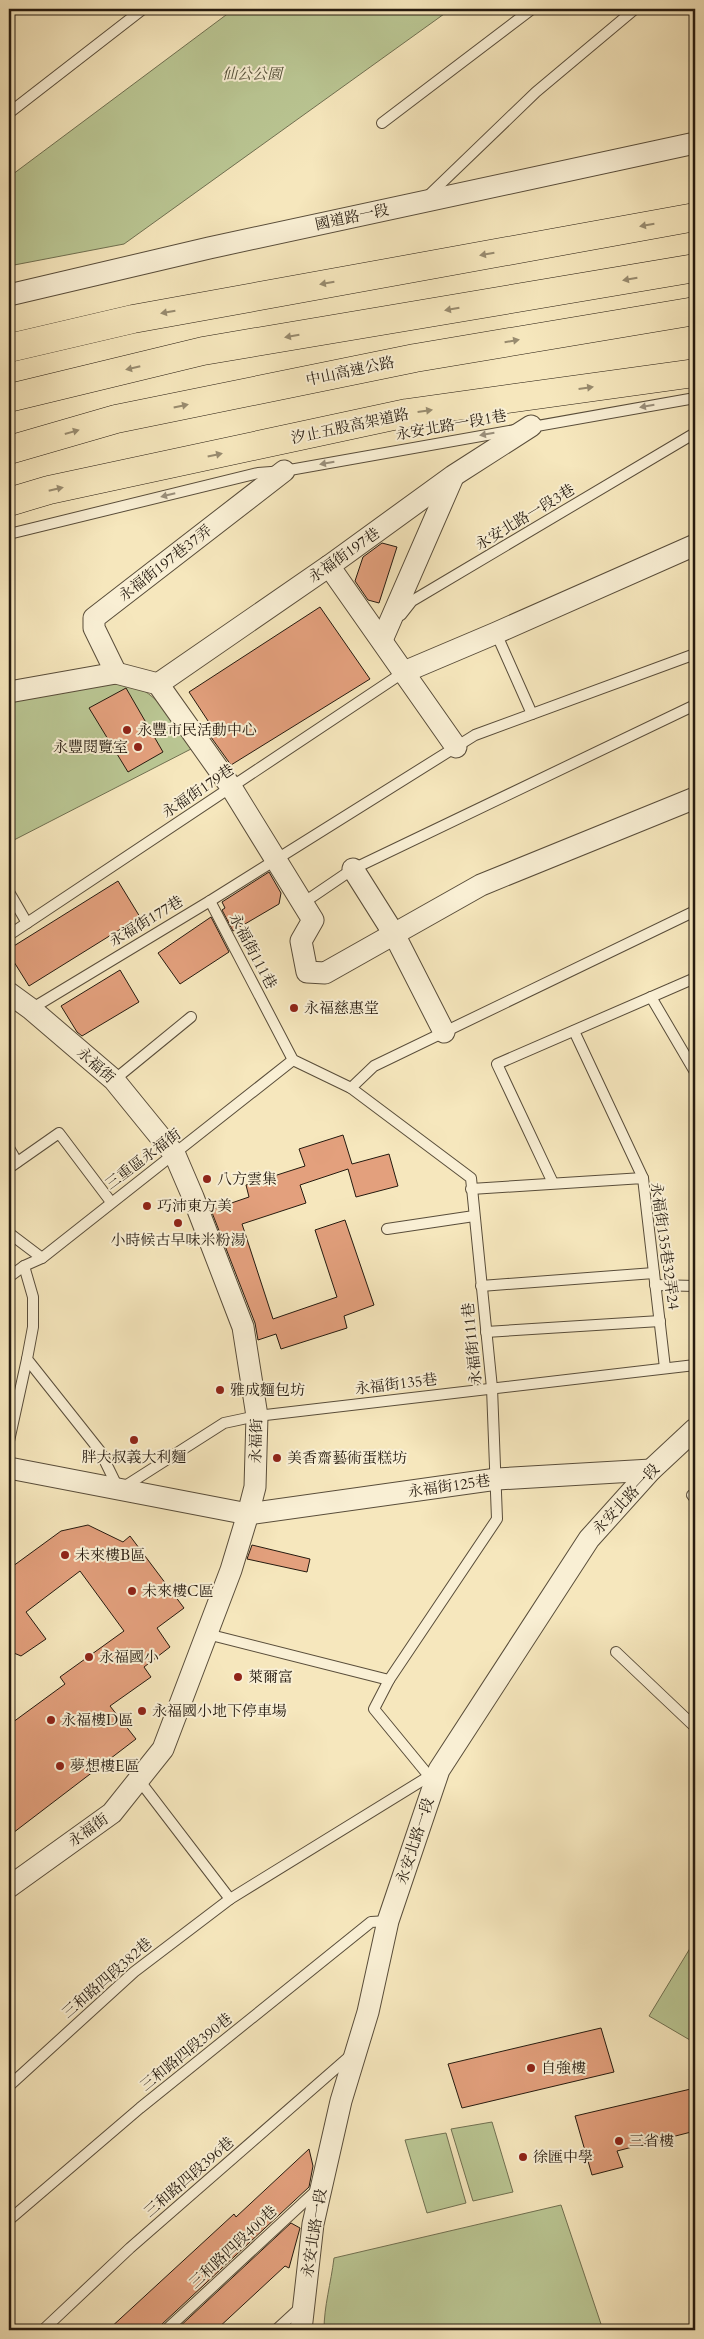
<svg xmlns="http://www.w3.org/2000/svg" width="704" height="2339" viewBox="0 0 704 2339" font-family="Cardo,'Noto Serif TC',serif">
  <rect width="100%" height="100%" fill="#f6e7bd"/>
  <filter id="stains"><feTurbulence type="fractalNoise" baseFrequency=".004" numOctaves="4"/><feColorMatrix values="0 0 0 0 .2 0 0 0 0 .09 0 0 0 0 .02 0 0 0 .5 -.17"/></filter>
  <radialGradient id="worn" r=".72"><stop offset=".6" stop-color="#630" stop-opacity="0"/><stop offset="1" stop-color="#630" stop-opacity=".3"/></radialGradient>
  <g fill="#bac693" stroke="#707051">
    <path d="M234,9H451L124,244L9,266V177Z"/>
    <path d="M126,681C161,696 173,719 191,749L14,840L9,838V701Z"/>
    <path d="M692,1945L695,1947V2043L649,2016Z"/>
    <path d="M492,2122L513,2192L473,2201L451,2129Z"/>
    <path d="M446,2133L466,2203L427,2213L405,2140Z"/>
    <path d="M561,2205L603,2330H324C324,2306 331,2283 334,2258Z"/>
  </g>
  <g fill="#e3a07d" stroke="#251a0f">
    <path d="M382,543L397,547L379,603L368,600L355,581L363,557Z"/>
    <path d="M320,607L370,679L231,765L208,733L214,730L189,692Z"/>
    <path d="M126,688L163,752L128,772L89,708Z"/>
    <path d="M269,872L281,893L279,904L233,931L222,910L225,908L222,902Z"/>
    <path d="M118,881L140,917L29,986L9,954V949Z"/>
    <path d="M211,917L229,952L180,984L158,953Z"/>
    <path d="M120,970L139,1002L82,1036L77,1032L61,1006Z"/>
    <path d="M343,1135L352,1164L389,1154L398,1186L356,1197L348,1169L300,1185L306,1203L242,1224L273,1319L337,1297L315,1230L345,1220L374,1305L344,1316L347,1328L281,1349L276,1334L258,1340L255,1323L211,1210L249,1197L246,1185L305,1166L299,1149Z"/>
    <path d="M88,1525L123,1542L130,1536L184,1608L157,1628L170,1647L144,1667L151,1677L110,1706L136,1739L9,1836V1725L65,1684L60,1677L124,1631L80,1571L26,1612L46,1639L21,1656L9,1651V1569L61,1531Z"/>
    <path d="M252,1545L310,1559L307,1572L247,1559Z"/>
    <path d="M601,2028L614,2072L462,2108L448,2064Z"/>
    <path d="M695,2088V2131L617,2151L623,2167L592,2175L575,2116Z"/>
    <path d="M309,2149L313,2166L309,2187L161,2325L159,2330H108L234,2214L236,2217Z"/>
    <path d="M291,2223L300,2228L289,2268L285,2266L216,2330H176Z"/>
  </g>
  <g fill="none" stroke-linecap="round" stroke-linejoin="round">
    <defs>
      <g id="service">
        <path d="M9,113L143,9"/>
        <path d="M382,123L532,9"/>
        <path d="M427,197L536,92L635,9"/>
        <path d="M9,534L258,473L284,471L695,398"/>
        <path d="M401,615L412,601L695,433"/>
        <path d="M496,633L532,714"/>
        <path d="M9,892L27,923"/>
        <path d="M303,903L353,869L695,705"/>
        <path d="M9,935L404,672"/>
        <path d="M651,997L695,1072"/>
        <path d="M31,1009L210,901L475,735L695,654"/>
        <path d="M574,1031L643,1178"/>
        <path d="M114,1080L191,1017"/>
        <path d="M351,1088L374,1066L695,911"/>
        <path d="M9,1148L17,1162"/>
        <path d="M9,1168L59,1133L111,1202"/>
        <path d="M553,1183L497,1064L695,978"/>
        <path d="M471,1189L643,1178L665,1368"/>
        <path d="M387,1229L474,1216"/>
        <path d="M9,1233L42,1258"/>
        <path d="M24,1266L33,1297V1327L27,1359L100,1451L119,1490L224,1423L257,1416L695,1365"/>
        <path d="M9,1277L24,1266L42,1258L293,1060"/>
        <path d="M655,1285L695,1286"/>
        <path d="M481,1286L654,1273"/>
        <path d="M486,1332L660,1321"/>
        <path d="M9,1441L27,1359"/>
        <path d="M692,1495L695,1499"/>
        <path d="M207,1634L389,1680L497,1519L492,1388L471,1178L351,1088L293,1060L210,901"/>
        <path d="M616,1652L695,1727"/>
        <path d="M389,1680L374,1709L429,1776"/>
        <path d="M139,1780L230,1899"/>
        <path d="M9,2086L134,1972L230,1899L436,1772"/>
        <path d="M9,2220L140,2108L371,1922L388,1921"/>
        <path d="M43,2330L130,2248L350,2056"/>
        <path d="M166,2330L317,2190"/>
        <path d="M276,2330L301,2307"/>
      </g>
      <g id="minor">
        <path d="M9,295L209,248L695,143"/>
        <path d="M329,566L456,747"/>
        <path d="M382,640L453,477"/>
        <path d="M404,672L496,633L695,545"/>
        <path d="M116,673L94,628V618L284,471"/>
        <path d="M158,684L329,566L453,476L531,426"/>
        <path d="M9,692L116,673L158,684L231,787L313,920L301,941L307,972L325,973L481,885L695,798"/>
        <path d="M353,869L394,934L444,1032"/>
        <path d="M9,993L31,1009L114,1080L175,1155L193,1197L243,1327L257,1416L255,1487L248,1514L231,1570L163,1749L112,1813L9,1887"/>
        <path d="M9,1468L248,1514L497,1479L651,1470"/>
        <path d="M301,2330L313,2224L341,2101L368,2012L388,1921L439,1770L589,1539L651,1470L695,1429"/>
      </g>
      <g id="motorway">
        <path d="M9,348L133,319L695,217"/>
        <path d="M9,398L203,351L695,268"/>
        <path d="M9,450L116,419L415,358L695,311"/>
        <path d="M9,502L49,490L407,413L695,373"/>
      </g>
    </defs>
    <use href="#service" stroke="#594d3a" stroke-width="12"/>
    <use href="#minor" stroke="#594d3a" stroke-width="23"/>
    <use href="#motorway" stroke="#251a0f" stroke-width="29"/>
    <use href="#service" stroke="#f9efd4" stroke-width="10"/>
    <use href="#minor" stroke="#f9efd4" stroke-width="21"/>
    <use href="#motorway" stroke="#f6e7bd" stroke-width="28"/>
  </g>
  <defs><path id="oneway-solid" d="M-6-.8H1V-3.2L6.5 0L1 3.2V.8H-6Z" transform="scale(1.25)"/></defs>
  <g fill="#988b6f">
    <use href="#oneway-solid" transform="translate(647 225) rotate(170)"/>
    <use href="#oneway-solid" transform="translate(487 254) rotate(170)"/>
    <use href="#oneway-solid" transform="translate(630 279) rotate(170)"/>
    <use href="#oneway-solid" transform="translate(327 283) rotate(170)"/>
    <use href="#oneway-solid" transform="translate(452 309) rotate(170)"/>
    <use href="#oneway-solid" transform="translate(168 312) rotate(170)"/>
    <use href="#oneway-solid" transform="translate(292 336) rotate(170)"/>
    <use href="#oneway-solid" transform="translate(512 341) rotate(-10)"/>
    <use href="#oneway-solid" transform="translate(133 368) rotate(167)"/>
    <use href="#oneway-solid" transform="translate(586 388) rotate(-8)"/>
    <use href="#oneway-solid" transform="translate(181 406) rotate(-12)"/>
    <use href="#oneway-solid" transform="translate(425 411) rotate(-8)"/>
    <use href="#oneway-solid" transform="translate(72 432) rotate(-16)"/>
    <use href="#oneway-solid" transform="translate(215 455) rotate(-12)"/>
    <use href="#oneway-solid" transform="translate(56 489) rotate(-13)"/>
  </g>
  <g fill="#9a8f7b">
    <use href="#oneway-solid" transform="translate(647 406) rotate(170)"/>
    <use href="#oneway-solid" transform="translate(487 434) rotate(170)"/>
    <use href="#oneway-solid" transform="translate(327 463) rotate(170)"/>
    <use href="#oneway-solid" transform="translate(168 495) rotate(166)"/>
  </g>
  <g fill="#8f2418" stroke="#f9efd4" stroke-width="2">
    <circle cx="127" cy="730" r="5"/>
    <circle cx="138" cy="747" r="5"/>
    <circle cx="294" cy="1008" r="5"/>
    <circle cx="207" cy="1179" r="5"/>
    <circle cx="147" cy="1206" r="5"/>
    <circle cx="178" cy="1223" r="5"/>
    <circle cx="220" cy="1390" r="5"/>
    <circle cx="134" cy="1440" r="5"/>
    <circle cx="277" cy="1458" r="5"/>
    <circle cx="65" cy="1555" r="5"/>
    <circle cx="132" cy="1591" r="5"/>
    <circle cx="89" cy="1657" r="5"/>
    <circle cx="238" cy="1677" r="5"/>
    <circle cx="142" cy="1711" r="5"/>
    <circle cx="51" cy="1720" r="5"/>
    <circle cx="60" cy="1766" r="5"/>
    <circle cx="531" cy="2068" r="5"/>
    <circle cx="619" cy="2141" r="5"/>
    <circle cx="523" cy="2157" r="5"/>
  </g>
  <g text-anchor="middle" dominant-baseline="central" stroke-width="4" stroke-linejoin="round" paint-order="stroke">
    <g font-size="15" font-style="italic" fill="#524e37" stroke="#f9efd4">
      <text x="252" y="74">仙公公園</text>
    </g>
    <g font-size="15" fill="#251a0f" stroke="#f9efd4">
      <text transform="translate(352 217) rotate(-12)">國道路一段</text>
      <text transform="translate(350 371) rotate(-12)">中山高速公路</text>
      <text transform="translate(451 425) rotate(-10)">永安北路一段1巷</text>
      <text transform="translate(350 426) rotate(-12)">汐止五股高架道路</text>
      <text transform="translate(525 517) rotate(-31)">永安北路一段3巷</text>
      <text transform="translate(344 555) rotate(-35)">永福街197巷</text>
      <text transform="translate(165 563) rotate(-38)">永福街197巷37弄</text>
      <text transform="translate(198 791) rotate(-34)">永福街179巷</text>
      <text transform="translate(146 921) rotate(-31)">永福街177巷</text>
      <text transform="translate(253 951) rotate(62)">永福街111巷</text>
      <text transform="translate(96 1065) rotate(42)">永福街</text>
      <text transform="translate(143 1159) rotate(-37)">三重區永福街</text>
      <text transform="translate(665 1246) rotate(82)">永福街135巷32弄24</text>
      <text transform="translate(472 1344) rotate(-96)">永福街111巷</text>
      <text transform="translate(396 1384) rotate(-7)">永福街135巷</text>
      <text transform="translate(256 1441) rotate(-89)">永福街</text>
      <text transform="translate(449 1486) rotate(-8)">永福街125巷</text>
      <text transform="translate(626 1499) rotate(-47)">永安北路一段</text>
      <text transform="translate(88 1830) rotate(-35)">永福街</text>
      <text transform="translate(415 1841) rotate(-72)">永安北路一段</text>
      <text transform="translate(107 1978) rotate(-41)">三和路四段382巷</text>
      <text transform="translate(186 2052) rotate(-39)">三和路四段390巷</text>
      <text transform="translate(189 2177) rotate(-41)">三和路四段396巷</text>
      <text transform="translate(314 2233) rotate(-81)">永安北路一段</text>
      <text transform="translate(233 2247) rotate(-43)">三和路四段400巷</text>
    </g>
    <g font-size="15" fill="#251a0f" stroke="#f9efd4" text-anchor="start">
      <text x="137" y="730">永豐市民活動中心</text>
      <text x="128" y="747" text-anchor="end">永豐閱覽室</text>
      <text x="304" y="1008">永福慈惠堂</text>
      <text x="217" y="1179">八方雲集</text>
      <text x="157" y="1206">巧沛東方美</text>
      <text x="178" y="1240" text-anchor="middle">小時候古早味米粉湯</text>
      <text x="230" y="1390">雅成麵包坊</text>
      <text x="134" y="1457" text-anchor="middle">胖大叔義大利麵</text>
      <text x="287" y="1458">美香齋藝術蛋糕坊</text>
      <text x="75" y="1555">未來樓B區</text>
      <text x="142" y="1591">未來樓C區</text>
      <text x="99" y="1657">永福國小</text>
      <text x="248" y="1677">萊爾富</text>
      <text x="152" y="1711">永福國小地下停車場</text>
      <text x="61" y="1720">永福樓D區</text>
      <text x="70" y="1766">夢想樓E區</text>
      <text x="541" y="2068">自強樓</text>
      <text x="629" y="2141">三省樓</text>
      <text x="533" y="2157">徐匯中學</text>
    </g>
  </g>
  <rect width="704" height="2339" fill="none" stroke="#f6e7bd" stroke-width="30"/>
  <rect x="10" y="10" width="684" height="2319" fill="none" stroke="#251a0f" stroke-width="2.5"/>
  <rect x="15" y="15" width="674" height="2309" fill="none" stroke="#251a0f"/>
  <rect width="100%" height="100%" filter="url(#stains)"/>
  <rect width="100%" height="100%" fill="url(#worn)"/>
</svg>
